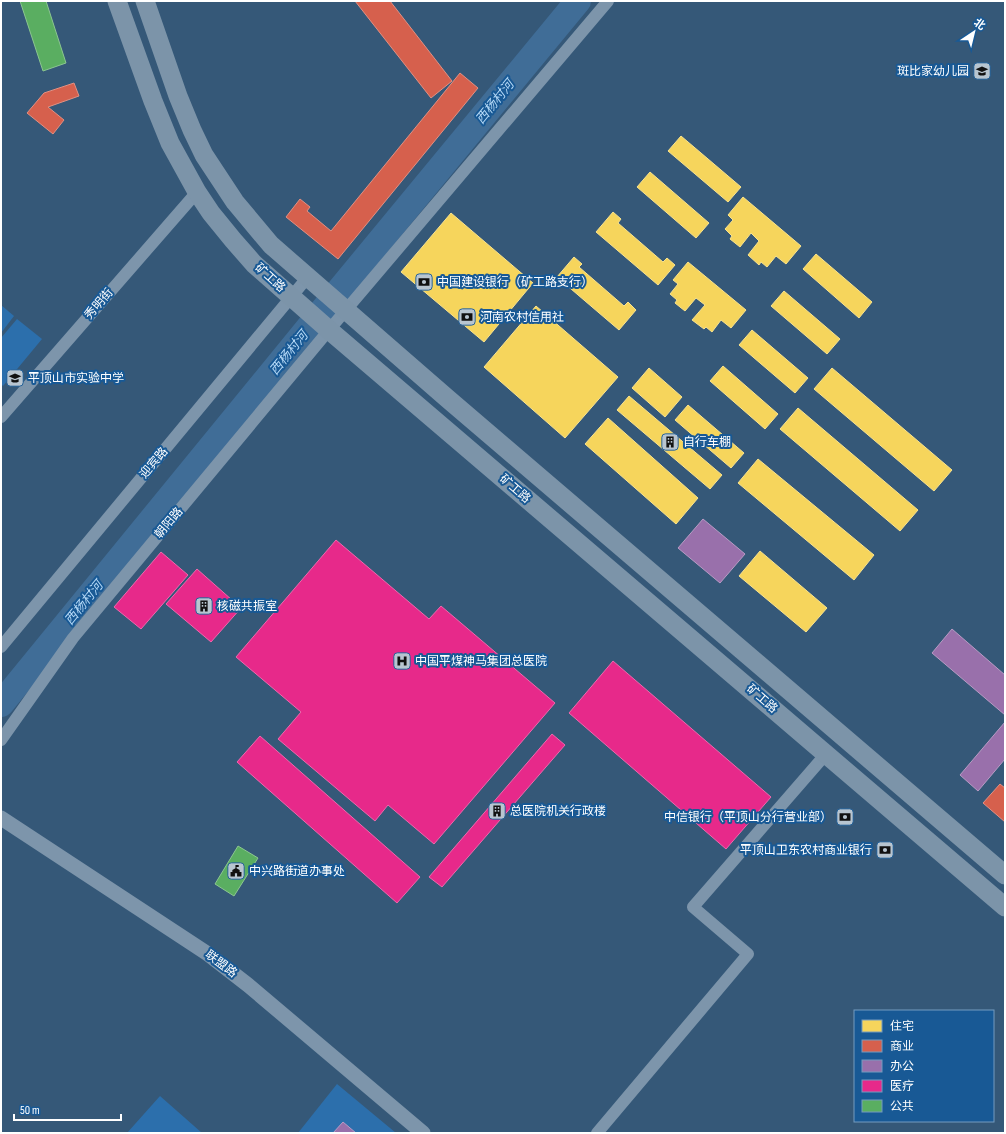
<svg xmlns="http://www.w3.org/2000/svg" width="1006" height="1134" viewBox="0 0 1006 1134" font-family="'Sofia Sans Condensed','Noto Sans SC',sans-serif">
  <rect width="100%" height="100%" fill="#355878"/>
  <g fill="#2c6fac">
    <path d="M1,305L14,316L1,333Z"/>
    <path d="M17,319L42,339L3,386L1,384V338Z"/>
    <path d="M337,1084L396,1133H298Z"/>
    <path d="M160,1096L202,1133H127Z"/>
  </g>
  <g fill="#f6d55c" stroke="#f9e28d">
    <path d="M681,136L741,187L728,202L668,151Z"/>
    <path d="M650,172L709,223L696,238L637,187Z"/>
    <path d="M743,197L801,246L786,264L776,256L767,267L761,262L759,265L748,255L759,241L751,233L740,247L730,239L732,236L725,229L733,220L728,215Z"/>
    <path d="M613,212L621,219L618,223L663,262L667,258L675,265L658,285L596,232Z"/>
    <path d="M451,213L533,283L484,342L401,272Z"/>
    <path d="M816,254L872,302L859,318L803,269Z"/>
    <path d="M574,257L582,264L579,267L624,306L628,302L636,310L619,330L557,277Z"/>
    <path d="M688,262L746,310L731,328L721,320L712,332L706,327L704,329L692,320L705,305L696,298L685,311L675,303L677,300L670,294L678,284L673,280Z"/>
    <path d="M784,291L840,339L827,354L771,306Z"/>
    <path d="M536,306L618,377L565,438L484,367Z"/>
    <path d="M752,330L808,378L795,393L739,345Z"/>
    <path d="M723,366L778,414L765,429L710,381Z"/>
    <path d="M649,368L682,397L665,417L632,388Z"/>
    <path d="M832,368L952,470L934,491L814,389Z"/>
    <path d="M629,396L722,475L710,489L617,410Z"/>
    <path d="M688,405L744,453L731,468L675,420Z"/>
    <path d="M798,408L918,510L900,531L780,429Z"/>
    <path d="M608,418L698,498L676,524L585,444Z"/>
    <path d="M758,459L874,555L854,580L738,483Z"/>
    <path d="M760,551L827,608L806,632L739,576Z"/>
  </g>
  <g fill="#d6604d" stroke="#e29082">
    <path d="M355,1H390L452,81L431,98Z"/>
    <path d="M460,73L478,88L338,259L286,217L300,199L310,207L307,211L331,231Z"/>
    <path d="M74,83L79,96L48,107L64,120L53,134L27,113L44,93Z"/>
    <path d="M1000,784L1005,788V822L983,803Z"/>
  </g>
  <g fill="#9970ab" stroke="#b89bc4">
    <path d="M703,519L745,554L720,583L678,548Z"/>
    <path d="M952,629L1005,675V715L932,653Z"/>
    <path d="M1005,722V759L978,791L960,775Z"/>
    <path d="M343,1122L356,1133H333Z"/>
  </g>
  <g fill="#e7298a" stroke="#ee69ad">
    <path d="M336,540L429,619L441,606L555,703L434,844L388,805L375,821L278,739L301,712L236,657Z"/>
    <path d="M161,552L188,575L141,629L114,607Z"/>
    <path d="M197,569L241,608L211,642L166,604Z"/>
    <path d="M613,661L771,797L726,849L569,713Z"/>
    <path d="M552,734L565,745L442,887L429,877Z"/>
    <path d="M260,736L420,877L397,903L237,762Z"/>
  </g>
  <g fill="#5aae61" stroke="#8cc690">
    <path d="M20,1H46L66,63L43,71Z"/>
    <path d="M238,846L258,858L234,896L215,884Z"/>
  </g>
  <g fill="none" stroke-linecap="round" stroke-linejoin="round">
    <path stroke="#406d97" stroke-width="26" d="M1,704L323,310L578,1"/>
    <g stroke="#7d95ab" stroke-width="12">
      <path d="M1,417L197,192"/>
      <path d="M1,647L307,278"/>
      <path d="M1,740L73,638L329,330L608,1"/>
      <path d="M597,1133L748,954L693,907L826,754"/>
    </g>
    <path stroke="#7d95ab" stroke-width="15" d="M1,818L208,954L248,985L423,1133"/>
    <g stroke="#7c94a9" stroke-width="19">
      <path d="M117,1L153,101L170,143L197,192L211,213L233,240L254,264L329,330L1005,907"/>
      <path d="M145,1L178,96L192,130L204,155L235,202L271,245L448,399L1005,875"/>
    </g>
  </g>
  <defs>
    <symbol id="school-square" viewBox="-11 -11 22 22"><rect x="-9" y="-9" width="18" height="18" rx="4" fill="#b8c5d0" stroke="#185995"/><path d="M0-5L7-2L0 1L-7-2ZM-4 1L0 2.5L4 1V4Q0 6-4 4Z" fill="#111"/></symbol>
    <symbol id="bank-square" viewBox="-11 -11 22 22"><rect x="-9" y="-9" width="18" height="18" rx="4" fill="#b8c5d0" stroke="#185995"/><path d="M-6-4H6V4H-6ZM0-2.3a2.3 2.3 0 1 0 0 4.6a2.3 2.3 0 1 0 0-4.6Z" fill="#111"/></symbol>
    <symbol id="building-square" viewBox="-11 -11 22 22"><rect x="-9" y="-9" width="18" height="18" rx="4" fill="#b8c5d0" stroke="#185995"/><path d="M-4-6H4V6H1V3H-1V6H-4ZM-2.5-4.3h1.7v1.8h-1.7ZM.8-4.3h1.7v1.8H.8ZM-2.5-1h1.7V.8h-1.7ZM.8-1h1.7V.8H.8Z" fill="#111"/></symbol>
    <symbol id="hospital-square" viewBox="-11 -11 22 22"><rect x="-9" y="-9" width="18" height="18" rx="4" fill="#b8c5d0" stroke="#185995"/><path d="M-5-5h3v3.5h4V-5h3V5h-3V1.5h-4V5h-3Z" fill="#111"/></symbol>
    <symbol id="civic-square" viewBox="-11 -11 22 22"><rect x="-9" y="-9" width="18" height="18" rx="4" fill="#b8c5d0" stroke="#185995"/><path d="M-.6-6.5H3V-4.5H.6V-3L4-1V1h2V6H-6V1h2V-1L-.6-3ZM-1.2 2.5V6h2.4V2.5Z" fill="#111"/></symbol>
  </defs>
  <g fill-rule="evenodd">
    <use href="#school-square" x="972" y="61" width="20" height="20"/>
    <use href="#bank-square" x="414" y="272" width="20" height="20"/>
    <use href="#bank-square" x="457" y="307" width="20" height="20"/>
    <use href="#school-square" x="5" y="368" width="20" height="20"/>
    <use href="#building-square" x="660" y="432" width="20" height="20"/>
    <use href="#building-square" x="194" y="596" width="20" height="20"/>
    <use href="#hospital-square" x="392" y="651" width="20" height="20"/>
    <use href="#building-square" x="487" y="801" width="20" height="20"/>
    <use href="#bank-square" x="835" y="807" width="20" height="20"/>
    <use href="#bank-square" x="875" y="840" width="20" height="20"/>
    <use href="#civic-square" x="226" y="861" width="20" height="20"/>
  </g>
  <g text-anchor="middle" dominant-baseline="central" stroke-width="4" stroke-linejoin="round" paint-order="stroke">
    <g font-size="12" fill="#fff" stroke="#185995" text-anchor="start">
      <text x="969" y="71" text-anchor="end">斑比家幼儿园</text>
      <text x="437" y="282">中国建设银行（矿工路支行）</text>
      <text x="480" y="317">河南农村信用社</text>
      <text x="28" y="378">平顶山市实验中学</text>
      <text x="683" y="442">自行车棚</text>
      <text x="217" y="606">核磁共振室</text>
      <text x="415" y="661">中国平煤神马集团总医院</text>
      <text x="510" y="811">总医院机关行政楼</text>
      <text x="832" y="817" text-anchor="end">中信银行（平顶山分行营业部）</text>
      <text x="872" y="850" text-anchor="end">平顶山卫东农村商业银行</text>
      <text x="249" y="871">中兴路街道办事处</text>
    </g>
    <g font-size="12" fill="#fff" stroke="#185995">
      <text transform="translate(270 278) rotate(42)">矿工路</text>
      <text transform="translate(99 304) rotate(-49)">秀明街</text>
      <text transform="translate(154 463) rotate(-50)">迎宾路</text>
      <text transform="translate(515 489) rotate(41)">矿工路</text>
      <text transform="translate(169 523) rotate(-50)">朝阳路</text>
      <text transform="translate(762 699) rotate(41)">矿工路</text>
      <text transform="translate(221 964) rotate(37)">联盟路</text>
    </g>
    <g font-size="13" font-style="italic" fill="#b5d9f7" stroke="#185995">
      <text transform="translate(495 102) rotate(-51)">西杨村河</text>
      <text transform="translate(289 353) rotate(-51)">西杨村河</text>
      <text transform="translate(84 603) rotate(-51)">西杨村河</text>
    </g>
  </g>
  <rect width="1006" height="1134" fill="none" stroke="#ffffff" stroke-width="4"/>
  <rect x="854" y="1010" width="140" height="112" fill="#185995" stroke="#749bbf"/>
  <rect x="862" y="1020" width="20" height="12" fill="#f6d55c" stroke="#749bbf"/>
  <text x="890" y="1030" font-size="12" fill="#ffffff">住宅</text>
  <rect x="862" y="1040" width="20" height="12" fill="#d6604d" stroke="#749bbf"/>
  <text x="890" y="1050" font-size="12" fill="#ffffff">商业</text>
  <rect x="862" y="1060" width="20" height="12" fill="#9970ab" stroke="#749bbf"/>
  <text x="890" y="1070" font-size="12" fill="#ffffff">办公</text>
  <rect x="862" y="1080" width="20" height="12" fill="#e7298a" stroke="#749bbf"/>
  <text x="890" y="1090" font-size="12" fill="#ffffff">医疗</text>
  <rect x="862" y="1100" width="20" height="12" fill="#5aae61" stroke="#749bbf"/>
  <text x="890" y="1110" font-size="12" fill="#ffffff">公共</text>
  <g transform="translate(974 32) rotate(35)" stroke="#185995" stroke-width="3" paint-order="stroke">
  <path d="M0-3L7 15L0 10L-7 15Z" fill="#ffffff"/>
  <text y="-6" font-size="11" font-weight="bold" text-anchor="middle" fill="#ffffff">北</text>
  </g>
  <path d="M14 1114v6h107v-6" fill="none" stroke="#ffffff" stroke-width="2"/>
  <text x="20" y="1114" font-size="12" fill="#ffffff" stroke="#185995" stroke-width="3" paint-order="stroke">50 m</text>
</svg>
